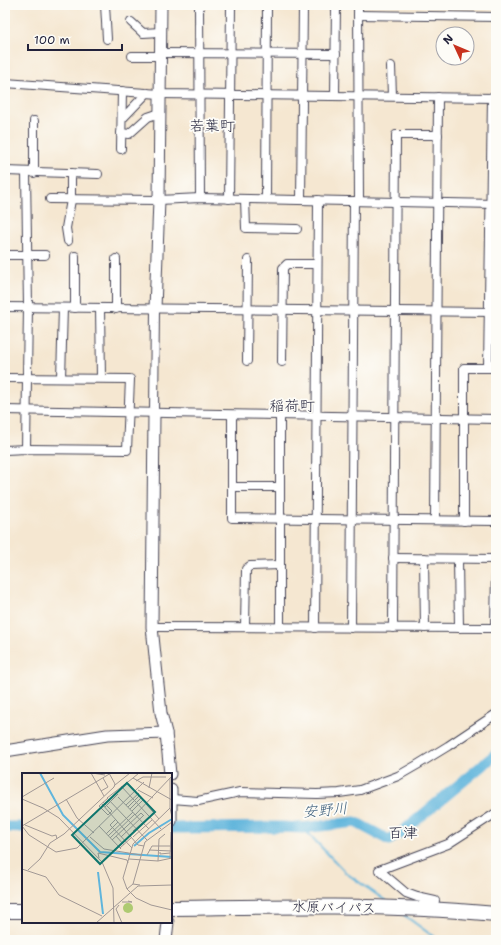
<svg xmlns="http://www.w3.org/2000/svg" width="501" height="945" viewBox="0 0 501 945" font-family="'Shantell Sans','Klee One',sans-serif">
  <rect width="100%" height="100%" fill="#fdfcf7"/>
  <filter id="ink" filterUnits="userSpaceOnUse"><feTurbulence type="fractalNoise" baseFrequency=".025" numOctaves="2"/><feDisplacementMap in="SourceGraphic" scale="8" xChannelSelector="R" yChannelSelector="G"/><feConvolveMatrix kernelMatrix="1 2 1 2 8 2 1 2 1" color-interpolation-filters="sRGB"/></filter>
  <filter id="wash" filterUnits="userSpaceOnUse"><feTurbulence type="fractalNoise" baseFrequency=".012" numOctaves="4" result="noise"/><feDisplacementMap in="SourceGraphic" scale="16" xChannelSelector="R" yChannelSelector="G"/><feGaussianBlur stdDeviation="0.9" result="paint"/><feColorMatrix in="noise" values="0 0 0 0 0 0 0 0 0 0 0 0 0 0 0 0 0 1.4 0 .05"/><feComposite in="paint" operator="in"/></filter>
  <g filter="url(#wash)">
    <rect width="100%" height="100%" fill="#f5e7d1"/>
    <g fill="none" stroke-linecap="round" stroke-linejoin="round">
      <g stroke="#60b5dc" stroke-width="2">
        <path d="M303,828L346,873L386,901"/>
        <path d="M404,915L438,940"/>
      </g>
      <g stroke="#60b5dc" stroke-width="11">
        <path d="M5,827H23"/>
        <path d="M171,828L282,827L303,828L355,822L389,840L402,832L496,754"/>
      </g>
    </g>
  </g>
  <g filter="url(#ink)">
    <g fill="none" stroke-linecap="round" stroke-linejoin="round">
      <defs>
        <g id="street">
          <path d="M105,5L107,39"/>
          <path d="M199,5L200,198"/>
          <path d="M358,5L359,201"/>
          <path d="M358,15L496,17"/>
          <path d="M131,22L143,33L161,32"/>
          <path d="M161,53L336,54"/>
          <path d="M132,56H161"/>
          <path d="M391,66L392,96"/>
          <path d="M5,83L160,94L496,98"/>
          <path d="M335,96L336,5"/>
          <path d="M122,119L147,93"/>
          <path d="M121,133L129,134L148,117L160,113"/>
          <path d="M121,149L122,91"/>
          <path d="M5,171L98,174"/>
          <path d="M26,173L28,307L26,449"/>
          <path d="M34,173V121"/>
          <path d="M50,199L159,200L200,198L496,204"/>
          <path d="M229,199L231,5"/>
          <path d="M245,199L246,228L297,229"/>
          <path d="M266,199L267,5"/>
          <path d="M301,200L303,5"/>
          <path d="M68,241L66,228L71,200V173"/>
          <path d="M5,255H45"/>
          <path d="M5,307L496,312"/>
          <path d="M75,308V256"/>
          <path d="M100,308L101,378"/>
          <path d="M116,309V259"/>
          <path d="M247,361L248,260"/>
          <path d="M282,362L283,268L287,264H317"/>
          <path d="M488,368L492,97"/>
          <path d="M5,378L130,379L127,450L26,449L5,450"/>
          <path d="M61,378L63,308"/>
          <path d="M5,410L496,419"/>
          <path d="M154,413L155,309"/>
          <path d="M232,415V518L496,521"/>
          <path d="M232,487H280"/>
          <path d="M435,520L438,97"/>
          <path d="M464,521V368H496"/>
          <path d="M393,558L496,559"/>
          <path d="M424,558L425,628"/>
          <path d="M458,559L459,628"/>
          <path d="M152,627L496,628"/>
          <path d="M245,627L246,569L250,566L280,565"/>
          <path d="M280,627V415"/>
          <path d="M315,628L318,200"/>
          <path d="M351,628L354,201"/>
          <path d="M393,628L396,135H438"/>
          <path d="M495,628L496,571"/>
          <path d="M172,799L198,801L240,792L317,794L339,793L360,790L398,776L417,765L448,746L496,714"/>
          <path d="M435,901L417,897L406,893L379,870L448,844L496,813"/>
        </g>
        <g id="secondary">
          <path d="M155,309L159,200L161,5"/>
          <path d="M154,413L152,627L161,713L166,733L170,774"/>
          <path d="M5,751L107,735L166,733"/>
          <path d="M171,790V821"/>
          <path d="M166,940L168,922"/>
        </g>
        <g id="highway">
          <path d="M171,908C279,906 388,904 496,914"/>
          <path d="M5,911H23"/>
        </g>
      </defs>
      <use href="#street" stroke="#424052" stroke-width="10"/>
      <use href="#secondary" stroke="#424052" stroke-width="13"/>
      <use href="#highway" stroke="#424052" stroke-width="16"/>
      <use href="#street" stroke="#fff" stroke-width="8"/>
      <use href="#secondary" stroke="#fff" stroke-width="11"/>
      <use href="#highway" stroke="#fff" stroke-width="14"/>
    </g>
  </g>
  <g text-anchor="middle" dominant-baseline="central" stroke-width="3.5" stroke-linejoin="round" paint-order="stroke">
    <g font-size="14" fill="#22223b" stroke="#fdfcf7">
      <text transform="translate(334 907) rotate(1)">水原バイパス</text>
    </g>
    <g font-size="15" fill="#22223b" stroke="#fdfcf7">
      <text x="212" y="126">若葉町</text>
      <text x="292" y="406">稲荷町</text>
      <text x="403" y="833">百津</text>
    </g>
    <g font-size="15" font-style="italic" fill="#3b5d7b" stroke="#fdfcf7">
      <text transform="translate(325 810) rotate(-5)">安野川</text>
    </g>
  </g>
  <g transform="translate(22 773)">
    <rect width="150" height="150" fill="#f5e7d1"/>
    <path d="M101 135a5 5 0 1 1 10 0a5 5 0 1 1-10 0Z" fill="#aeca71"/>
    <path fill="none" stroke="#60b5dc" stroke-width="2" d="M18,0L41,42L78,79L150,84M112,73L127,60L150,46M76,99L81,141"/>
    <path fill="none" stroke="#a19895" stroke-width="1" d="M69,0L82,23M70,0L83,2M117,0L111,5L150,27M111,5L85,25L125,67M148,5V35L150,44M114,8L121,4H144M93,12L108,0M99,13L139,56M127,15L130,0M116,17L131,25M79,18L86,14L81,5M0,24L32,5M96,24L127,56M0,26L21,35L37,45L80,89L91,115L92,150M44,26L55,45L72,60M81,29L90,38L86,42L77,33L86,25M80,31L116,72L122,73M124,31L137,46M104,32L117,20M83,34L96,21M106,34L118,22M148,35L111,71L101,105L105,116L114,125L129,132L150,137M108,36L120,24M110,38L122,26M113,42L150,3M94,46L88,52L110,75M3,52L30,63L34,62L35,66M0,53L7,62L34,79L55,75L122,9M0,53L89,0M77,53L99,76M111,58L127,44M84,61L96,49M86,63L111,39M94,63L102,72M68,64L82,76L119,82M99,64L122,42M111,64L130,47M88,65L113,41M90,67L119,40L121,42M98,75L110,64M127,77L149,78M138,79V81L148,80M125,82L130,73H150M77,85L76,80L105,87L106,90M107,86L136,88L150,85M148,86L149,59M136,88L137,66L143,61M0,96L24,104L37,122L80,143M6,97L18,86L28,70L42,61L92,14L93,11L87,0M111,111L123,69L150,49M105,116L111,111L118,112M100,129H110L106,128M97,132L94,136L100,150M74,150L116,113L150,112"/>
    <path fill="#0f766e" fill-opacity="0.15" stroke="#0f766e" stroke-width="2" d="M105,10L133,39L78,91L50,62Z"/>
    <rect width="150" height="150" fill="none" stroke="#22223b" stroke-width="2"/>
  </g>
  <rect width="501" height="945" fill="none" stroke="#fdfcf7" stroke-width="20"/>
  <g transform="translate(455 46) rotate(314)"><circle r="19" fill="#fdfcf7" stroke="#a5a5ac"/>
  <path d="M0-3L7 15L0 10L-7 15Z" fill="#c8321e"/>
  <text y="-6" font-size="11" font-weight="bold" text-anchor="middle" fill="#22223b">N</text>
  </g>
  <path d="M28 44v6h94v-6" fill="none" stroke="#22223b" stroke-width="2"/>
  <text x="34" y="44" font-size="12" fill="#22223b" stroke="#fdfcf7" stroke-width="3" paint-order="stroke">100 m</text>
</svg>
